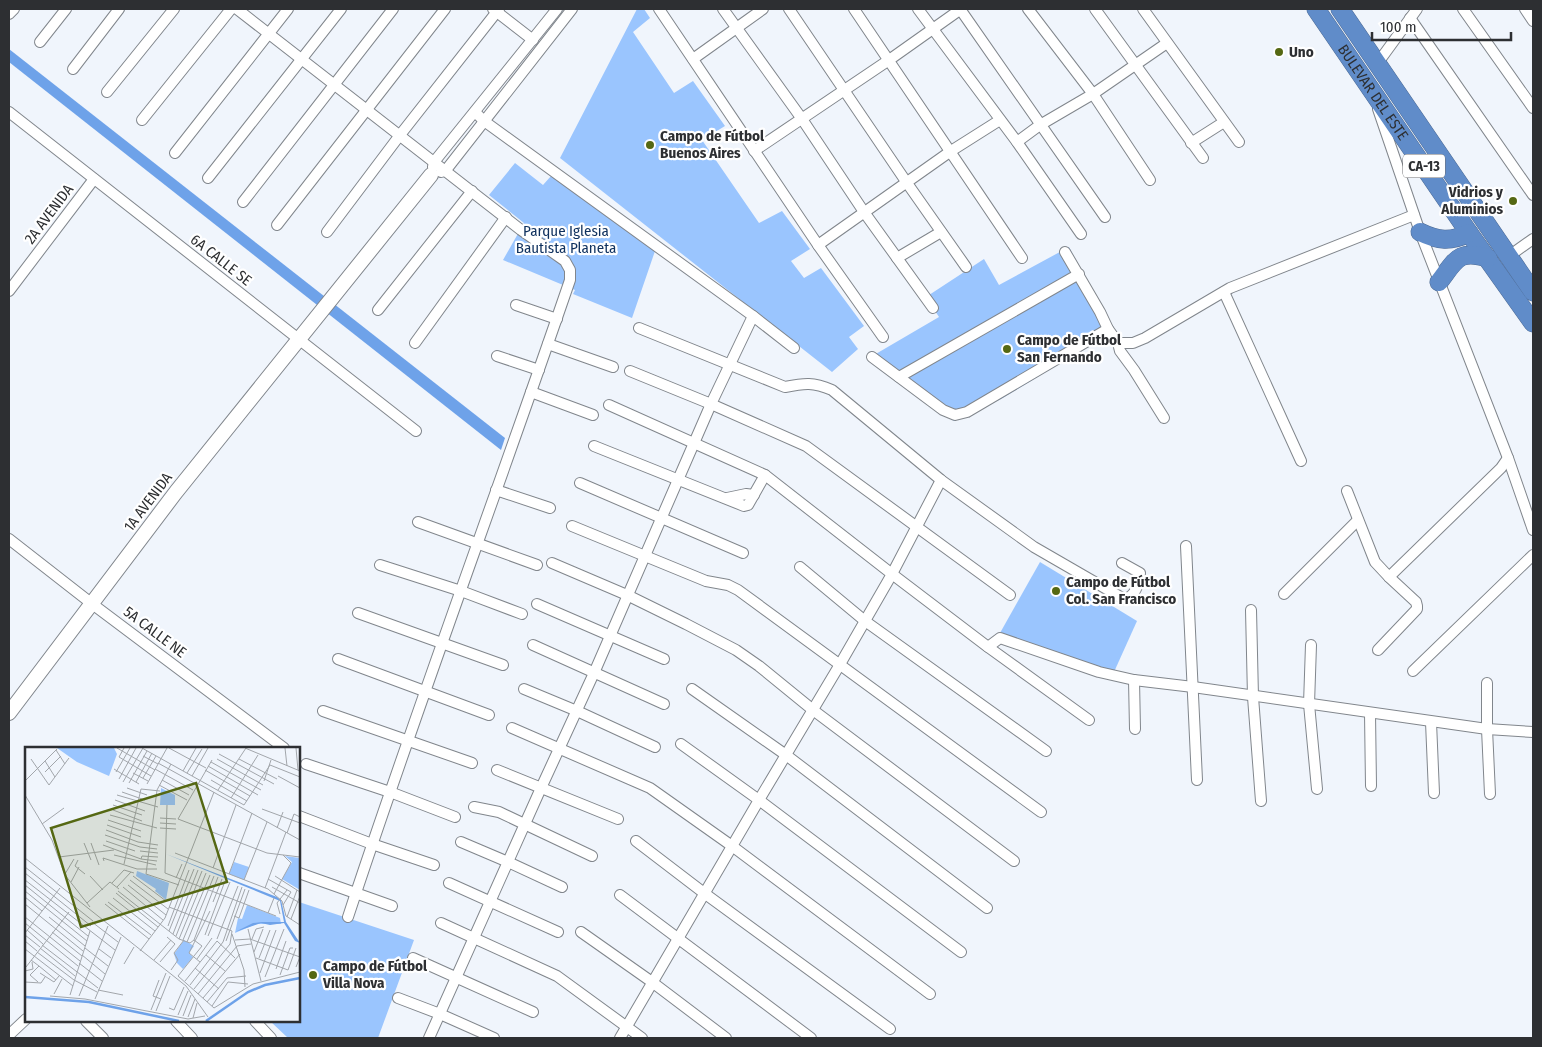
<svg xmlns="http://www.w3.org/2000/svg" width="1542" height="1047" viewBox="0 0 1542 1047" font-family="'Fira Sans Condensed',sans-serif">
  <rect width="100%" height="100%" fill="#f0f5fc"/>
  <g fill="#9ac5fe">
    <path d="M637,9H644L650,18L633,32L674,93L693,81L725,126L702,140L759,223L782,211L810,249L791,261L804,278L821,268L864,326L849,337L858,349L832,372L560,158Z"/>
    <path d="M515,163L543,185L551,176L655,251L632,318L573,294L575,290L503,260L524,223L489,195Z"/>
    <path d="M1069,247L1113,331L1001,399L954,421L874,355L939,317L926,297L984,259L999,285Z"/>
    <path d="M1040,562L1137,621L1114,672L1000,633Z"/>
    <path d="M299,902L414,940L378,1038H288L270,1021H299Z"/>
  </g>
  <path fill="#6ea2e9" d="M9,49L505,438L501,450L9,62Z"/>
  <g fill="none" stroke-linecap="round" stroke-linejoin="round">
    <defs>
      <g id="street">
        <path d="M237,9L521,230L565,261L570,270V280C497,493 418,704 348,917"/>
        <path d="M493,9L533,40"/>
        <path d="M659,9L818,245L883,337"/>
        <path d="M723,9L802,119L864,212L933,308"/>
        <path d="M789,9L907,183L966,267"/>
        <path d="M854,9L1022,258"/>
        <path d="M918,9L1017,142L1081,234"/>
        <path d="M960,9L1105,217"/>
        <path d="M1028,9L1093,94L1150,180"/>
        <path d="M1095,9L1203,158"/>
        <path d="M1143,9L1239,142"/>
        <path d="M1463,9L1533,108"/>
        <path d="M1525,9L1533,21"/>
        <path d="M9,14L14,9"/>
        <path d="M1410,18L1533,195"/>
        <path d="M40,42L66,9"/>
        <path d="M693,59L763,9"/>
        <path d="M1377,64L1417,9"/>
        <path d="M73,69L119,9"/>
        <path d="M107,92L174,9"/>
        <path d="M1378,109L1420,232L1508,458L1533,530"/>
        <path d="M9,112L416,431"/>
        <path d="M142,120L231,9"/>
        <path d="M1017,142L1040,125L1093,94L1167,43"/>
        <path d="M1191,143L1224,122"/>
        <path d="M754,151L889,60L961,9"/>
        <path d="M175,153L288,9"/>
        <path d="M433,167L434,162L557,9"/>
        <path d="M441,172L446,170L572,9"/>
        <path d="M208,178L341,9"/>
        <path d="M243,202L393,9"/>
        <path d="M277,225L445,9"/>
        <path d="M327,232L400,135L499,9"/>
        <path d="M818,245L951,151L1000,120"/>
        <path d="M1065,252L1100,312L1108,329L1118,343H1133L1145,338L1230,288L1414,215"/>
        <path d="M1509,256L1533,239"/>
        <path d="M897,258L941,232"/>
        <path d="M9,291L94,179"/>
        <path d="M1224,292L1301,461"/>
        <path d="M516,305L557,319"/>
        <path d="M378,310L472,191"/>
        <path d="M753,316L794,348"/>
        <path d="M639,328L785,387C805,383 813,382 832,390L941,480L1034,547L1124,599C1135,597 1139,584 1140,573L1122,563"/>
        <path d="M415,343L506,217"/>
        <path d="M1118,343L1120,351L1134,370L1164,418"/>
        <path d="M548,344L613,367"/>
        <path d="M497,356L539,370"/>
        <path d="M872,357L943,410L955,415L967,412L1108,329"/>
        <path d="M630,371L711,404L806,446L1010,595"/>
        <path d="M899,377L1079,274"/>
        <path d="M531,392L593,415"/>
        <path d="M609,405L765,475L892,574L988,647L1089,720"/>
        <path d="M594,446L744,506L748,505L765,475"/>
        <path d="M580,483L743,553"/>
        <path d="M496,490L550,508"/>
        <path d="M1347,491L1375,562L1389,577L1416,602L1417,606V609L1378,650"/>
        <path d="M727,498L746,494L754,495"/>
        <path d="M418,522L537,565"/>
        <path d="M572,526L706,581L728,585L738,590L1041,812"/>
        <path d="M9,539L91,603L284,748"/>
        <path d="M1186,546L1197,780"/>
        <path d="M552,563L627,595L686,624L736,650L759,666L813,710L1014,861"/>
        <path d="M380,565L461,591L522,614"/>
        <path d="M800,567L865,621L1046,751"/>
        <path d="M1389,577L1501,468L1508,458"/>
        <path d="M1284,594L1358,520"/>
        <path d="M537,604L664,659"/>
        <path d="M1251,610L1253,697L1261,801"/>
        <path d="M358,613L503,665"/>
        <path d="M533,645L664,704"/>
        <path d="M1311,645L1309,704L1317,789"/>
        <path d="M988,647L1000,638L1099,672L1134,680L1193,687L1487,729L1533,732"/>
        <path d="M338,659L489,715"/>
        <path d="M1413,671L1533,555"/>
        <path d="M1134,680L1135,729"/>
        <path d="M1487,683V729L1490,794"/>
        <path d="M524,689L577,711L655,747"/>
        <path d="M692,689L786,755L987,908"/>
        <path d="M323,711L472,763"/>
        <path d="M1370,713L1371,786"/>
        <path d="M1431,722L1434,793"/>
        <path d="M512,728L650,788L732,846L930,994"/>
        <path d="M681,744L759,800L961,952"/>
        <path d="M306,764L390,792L455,817"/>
        <path d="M497,770L618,819"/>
        <path d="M474,807L499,812L592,856"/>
        <path d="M299,816L372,844L434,865"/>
        <path d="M636,841L704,893L890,1029"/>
        <path d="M461,842L508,862L562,887"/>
        <path d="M299,873L392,906"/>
        <path d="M449,883L558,932"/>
        <path d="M620,895L811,1038"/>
        <path d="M441,923L557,976L642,1038"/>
        <path d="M581,932L652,982L726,1038"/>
        <path d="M413,958L533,1012"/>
        <path d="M398,998L440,1014L494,1038"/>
        <path d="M86,1021L103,1038"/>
        <path d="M176,1021L192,1038"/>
        <path d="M255,1021L271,1038"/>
        <path d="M9,1035L26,1019"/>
        <path d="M429,1038L541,788L594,673L711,404L753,316L484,121L475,112"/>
        <path d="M620,1038L759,800L839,666L892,574L941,480"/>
      </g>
      <path id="secondary" d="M9,713L176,492L431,175"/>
      <g id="highway">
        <path id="s1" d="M1316,9L1469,233L1533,323"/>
        <path d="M1340,9L1533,292"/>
        <path d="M1420,232C1438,241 1451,242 1469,233"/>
        <path d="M1439,282C1456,260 1458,249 1488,258"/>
      </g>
    </defs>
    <use href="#street" stroke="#81868c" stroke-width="12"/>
    <use href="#secondary" stroke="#81868c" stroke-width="16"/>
    <use href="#highway" stroke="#4e6b94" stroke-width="19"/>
    <use href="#street" stroke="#fff" stroke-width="10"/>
    <use href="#secondary" stroke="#fff" stroke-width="14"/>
    <use href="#highway" stroke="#608cc9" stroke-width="18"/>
  </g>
  <g fill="#556813" stroke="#fff" stroke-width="2">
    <circle cx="1279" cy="52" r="5"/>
    <circle cx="650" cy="145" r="5"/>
    <circle cx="1513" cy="201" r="5"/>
    <circle cx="1007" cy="349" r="5"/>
    <circle cx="1056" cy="591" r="5"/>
    <circle cx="313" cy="975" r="5"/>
  </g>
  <g text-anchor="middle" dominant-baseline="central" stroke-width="4.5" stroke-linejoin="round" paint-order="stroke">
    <rect fill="#fff" stroke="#6c6d70" stroke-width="1" x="1403" y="154.5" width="42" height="23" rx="4"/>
    <g font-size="14" font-weight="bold" fill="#2d2f32">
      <text x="1424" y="166">CA-13</text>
    </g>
    <g font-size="15" font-weight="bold" fill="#2d2f32" stroke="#fff" text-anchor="start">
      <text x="1289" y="52">Uno</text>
      <text x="660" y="136">Campo de Fútbol<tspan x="660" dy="17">Buenos Aires</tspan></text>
      <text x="1503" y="192" text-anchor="end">Vidrios y<tspan x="1503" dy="17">Aluminios</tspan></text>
      <text x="1017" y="340">Campo de Fútbol<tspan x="1017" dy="17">San Fernando</tspan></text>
      <text x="1066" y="582">Campo de Fútbol<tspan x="1066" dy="17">Col. San Francisco</tspan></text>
      <text x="323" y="966">Campo de Fútbol<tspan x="323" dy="17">Villa Nova</tspan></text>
    </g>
    <g font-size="15" fill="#2d2f32" stroke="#fff">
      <text stroke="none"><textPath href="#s1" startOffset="101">BULEVAR DEL ESTE</textPath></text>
      <text transform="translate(49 214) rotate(-53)">2A AVENIDA</text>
      <text transform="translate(221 260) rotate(38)">6A CALLE SE</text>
      <text transform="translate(148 502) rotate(-53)">1A AVENIDA</text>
      <text transform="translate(155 632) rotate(37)">5A CALLE NE</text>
    </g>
    <g font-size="15" fill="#0f315e" stroke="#fff">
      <text x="566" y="231">Parque Iglesia<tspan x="566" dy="17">Bautista Planeta</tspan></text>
    </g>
  </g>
  <g transform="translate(25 747)">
    <rect width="275" height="275" fill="#f0f5fc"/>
    <path d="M32,1H89L92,7L84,29L52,15ZM136,41L150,48V58H135ZM260,109L275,111V143L257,132L267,115ZM209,115L224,120L219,133L204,127ZM112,124L144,136L141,153L130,144L131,142L111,129ZM222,158L255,171L256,177H231L210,186L213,171L217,172ZM159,193L169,199L164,206L168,210L158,222L152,216L149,207Z" fill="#9ac5fe"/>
    <path d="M141,107L252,150L256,153L261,175L275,196L270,194L259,176L245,178L236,176L210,185L228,176L237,175H259L255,154Z" fill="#6ea2e9"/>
    <path fill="none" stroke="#6ea2e9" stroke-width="2.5" d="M0,250L64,255L154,274M181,274L223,245L240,238L275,231"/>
    <path fill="none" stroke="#a2a6ab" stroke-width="1" d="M92,1L130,23M99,1L94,10L126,29M117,1L219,58M144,1L181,21M220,1L275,24M260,1L262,19M271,1L273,23M31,3L40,17M194,7L249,37M118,9L133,17M6,12L24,38L44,11M192,12L238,38M214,12L252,32M187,13L153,72L242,106L275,110M20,14L30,30M186,15L236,43M133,16L171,37M146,17L132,43L121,127L154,138M183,19L233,48M89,22L114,37M130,22L168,43M180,23L225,49M158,24L171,1M20,25L36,9M91,25L105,1M108,26L123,34M162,26L177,2M167,29L183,1M253,29L275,41M118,31L131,9M94,32L111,1M137,33L164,48M186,33L222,54M0,34L32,2M239,34L246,13M98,35L118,1M111,35L127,6M104,36L122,4M172,36L275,93M122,37L142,1M134,38L162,53M102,41L122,48M193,43L221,1M97,45L120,53M0,48L27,93L40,128L65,160M92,48L133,60M206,51L233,8M90,53L120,64M88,58L117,68M142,58L140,126L251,169M219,58L245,18L275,30M237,62L275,76M88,63L117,74M85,68L132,81M135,71L151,72M83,73L116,84M135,76L151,77M17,77L39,61M82,78L116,90M135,81L151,82M252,81L258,65M81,83L113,95L133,98M262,86L269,67L275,70M80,88L115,100L132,102M81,94L110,104M59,96L66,113M66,96L74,118M78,98L116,112L132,114M115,104L133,106M150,106L243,142L257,154L261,169L275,178M89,108L131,118M34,110L89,103M0,111L161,239L183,270M116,112L117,109L133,110M53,113L50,119L60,127M79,114L78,111L112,122H132M99,117L116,42L135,44M0,120L68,174M188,121L211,58M0,126L66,179M40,127L49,112M204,127L227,66M65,129L78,143M108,129L141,154M250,129L275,145M151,131L157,117M243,132L266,145L258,158M0,133L90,203M105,133L143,162M219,133L242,75M46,135L54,120M87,136L99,123L109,126M0,138L63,189M103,138L141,168M92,140L106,125M98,140L138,173M247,140L275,156M240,141L261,85M0,144L62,194M93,144L154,192L165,196L169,193L177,199L153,229L189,261L215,245M91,146L133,180M249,147L266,116L258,108M0,150L17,164M88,151L130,184M83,155L126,188M188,155L197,132M62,156L85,135L94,142M0,157L58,204M80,157L124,192M144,160L207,184L205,197L169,242M243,166L249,151M255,167L252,156L262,143M209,169L214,171L224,143M0,170L55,214M24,170L60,199M262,170L272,143M266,172L275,149M67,175L93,195M0,176L53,219M143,179L164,123M223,182L236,234M2,183L18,197M144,184L169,122M27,185L57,209M0,186L35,141M148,187L173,123M207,187L219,223L220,240M0,188L15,200M180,188L200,134M151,189L177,124M183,189L205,135M154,192L181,126M192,192L213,139M227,192L231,182L239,180M158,193L185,128M169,193L193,130M210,193L225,192L275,210L271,220M0,194L12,204M201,194L220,142M162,195L189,129M17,198L73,241M15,201L50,229M60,201L83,219M0,202L48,239M74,202L86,211M115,204L140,171L189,45M12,205L49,233M229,205L238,182M57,208L80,227M181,208L200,224M231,211L263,223L271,201M234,211L245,183M172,212L187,191M6,213L14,219L5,228L13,235M129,213L146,193M135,215L150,197L142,190M175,215L164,206L185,164M54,216L77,234M99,217L109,200M14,219L31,233M1,220L44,165M170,221L194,242M251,222L261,194M146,223L153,213L149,206L159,193M0,224L8,222L7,215M15,226L29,235L34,229M235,226L251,183M255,228L265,201H268M240,230L259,182M49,233L72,245M134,233L128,249L136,252M160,234L192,194L210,211M0,235L16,236L20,230M165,238L198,195L217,140M73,243L98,248M215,245L228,237L275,225M29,247L37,232M173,247L212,199L226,197M45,248L65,184M25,249L60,252L163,272L180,269M54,249L83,179M178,251L215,207M70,252L96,190M182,255L202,231L221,229M187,259L203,235L223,237M144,261L149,263L159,240M126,263L141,226M131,264L145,229M153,268L163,244M158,269L166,248M163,270L170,252M168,271L172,256"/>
    <path fill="#556813" fill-opacity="0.15" stroke="#556813" stroke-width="2.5" d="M171,36L202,135L56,180L26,81Z"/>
    <rect width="275" height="275" fill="none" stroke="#2d2f32" stroke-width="2.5"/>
  </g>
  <rect width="1542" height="1047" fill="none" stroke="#2d2f32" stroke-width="20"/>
  <path d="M1372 32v8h139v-8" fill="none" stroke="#2d2f32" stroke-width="2.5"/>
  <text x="1380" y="32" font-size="15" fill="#2d2f32" stroke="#ffffff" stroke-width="4" paint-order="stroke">100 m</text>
</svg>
